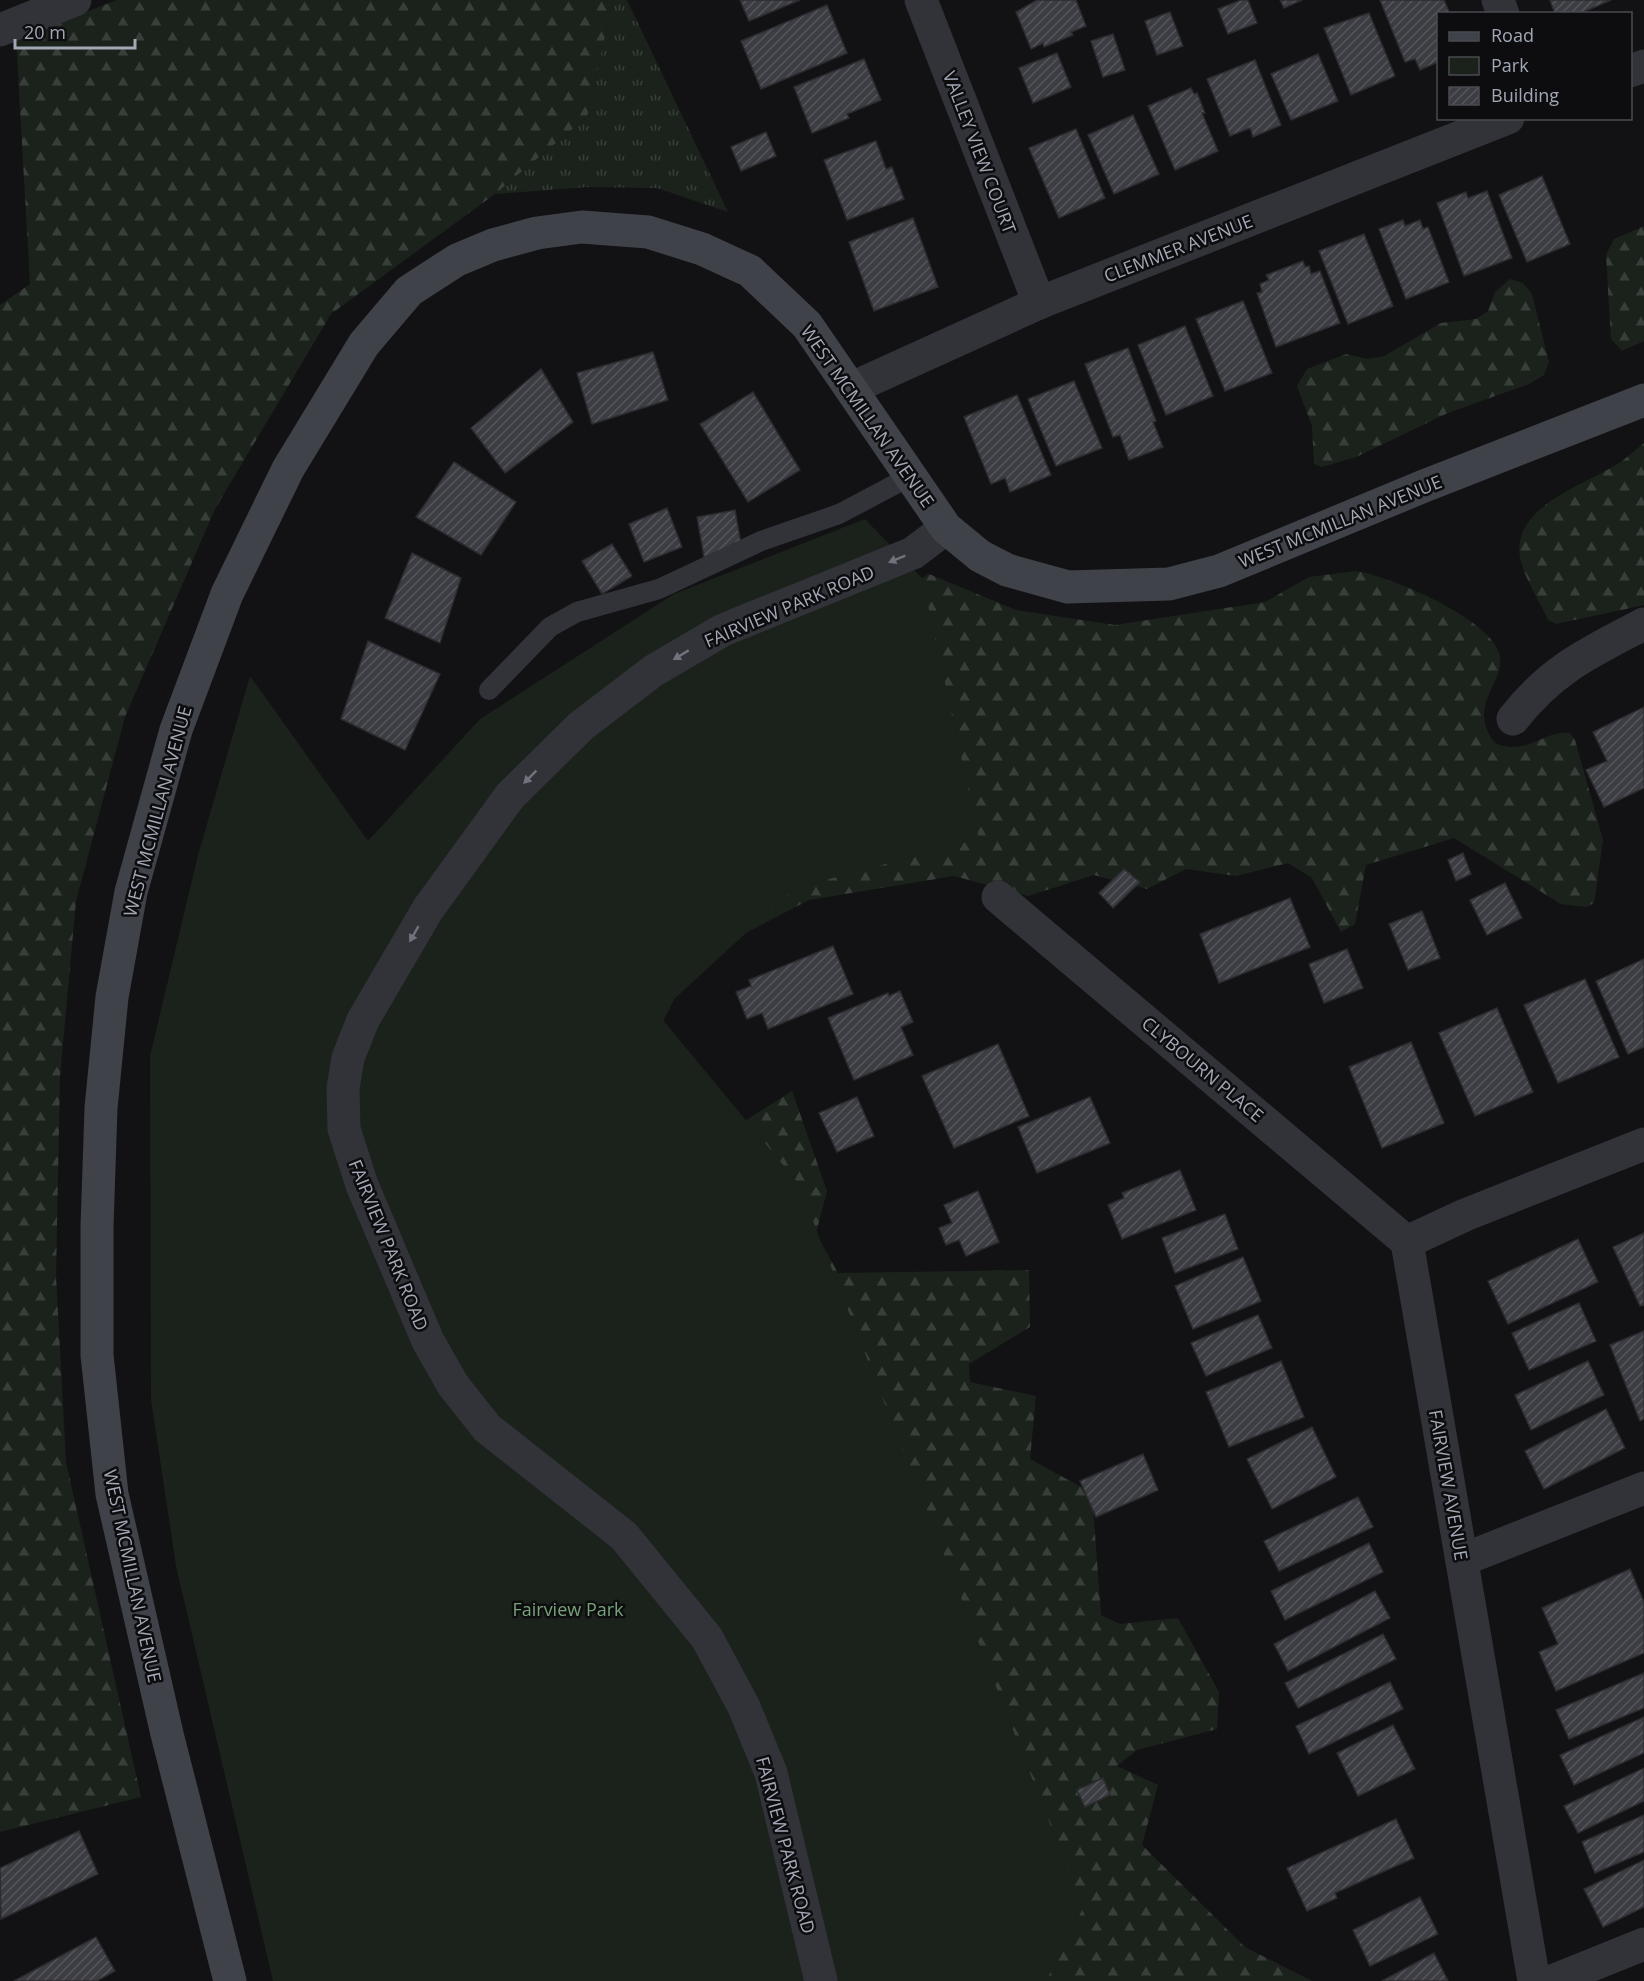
<svg xmlns="http://www.w3.org/2000/svg" width="1644" height="1981" viewBox="0 0 1644 1981" font-family="'Open Sans',sans-serif">
  <defs>
    <pattern id="grass-tufts" width="24" height="20" patternUnits="userSpaceOnUse" patternTransform="scale(1.5)"><rect width="24" height="20" fill="#1a221b"/><path d="M3 7l-1-3M5 7V3M7 7l1-3M15 17l-1-3M17 17v-4M19 17l1-3" fill="none" stroke="#383f3a"/></pattern>
    <pattern id="forest-firs" width="22" height="20" patternUnits="userSpaceOnUse" patternTransform="scale(1.5)"><rect width="22" height="20" fill="#1a221b"/><path d="M5 1l3.5 6h-7zM16 11l3.5 6h-7z" fill="#383f3a"/></pattern>
    <pattern id="building-hatch" width="6" height="6" patternUnits="userSpaceOnUse" patternTransform="scale(1.5)"><rect width="6" height="6" fill="#3c3d42"/><path d="M-1 1l2-2M0 6l6-6M5 7l2-2" fill="none" stroke="#55565b"/></pattern>
  </defs>
  <rect width="100%" height="100%" fill="#121214"/>
  <path fill="url(#grass-tufts)" d="M613,0H627L728,212L657,188L589,187L495,194L587,117Z"/>
  <g fill="url(#forest-firs)">
    <path d="M117,0H613L587,117L495,194L331,314L215,509L125,717L76,901L60,1077L56,1276L66,1462L141,1797L0,1832V305L30,284L16,39Z"/>
    <path d="M1644,226V341L1622,351L1611,339L1606,255L1614,239Z"/>
    <path d="M1510,279L1523,283L1532,294L1549,362L1544,375L1529,384L1448,413L1356,457L1322,467L1314,464L1312,426L1297,386L1307,369L1346,354L1367,359L1384,356L1441,323L1476,319L1488,311L1495,292Z"/>
    <path d="M1644,443V605L1556,624L1548,620C1540,602 1528,584 1522,565C1504,510 1580,487 1614,466C1625,460 1634,451 1644,443Z"/>
    <path d="M1356,571C1390,576 1489,618 1499,653C1507,678 1473,700 1488,732C1491,738 1493,743 1500,745C1529,754 1545,730 1570,733L1575,740L1603,840L1594,903L1586,907L1561,904L1454,838L1366,865L1355,924L1341,932L1312,878L1288,863L1236,876L1186,869L1147,889L1094,875L1028,896L954,876L809,900L694,960L612,1122L639,1188L792,1091L827,1191L816,1233L838,1273L1029,1270L1030,1327L969,1364L970,1382L1036,1396L1030,1459L1092,1493L1101,1615L1120,1624L1178,1618L1219,1692L1217,1729L1137,1750L1117,1766L1158,1785L1142,1845L1245,1947L1312,1981H848L393,1180L912,575L922,578L929,574L1016,610L1115,625L1265,602L1309,577Z"/>
  </g>
  <path fill="#1a221b" d="M865,519L922,578L979,839L795,888L658,1014L798,1183L1083,1908L1046,1981H273L176,1566L151,1400L150,1056L198,855L250,676L368,841L480,719L674,594Z"/>
  <g fill="url(#building-hatch)" stroke="#2c2c30" stroke-width="1.5">
    <path d="M740,0H800L749,21Z"/>
    <path d="M1037,0H1076L1086,26L1071,32L1073,35L1044,47L1043,43L1031,49L1016,12Z"/>
    <path d="M1241,0H1248L1257,23L1228,34L1218,9Z"/>
    <path d="M1280,0H1302L1284,8Z"/>
    <path d="M1380,0H1444L1450,14H1438V62L1420,70L1415,59L1405,62Z"/>
    <path d="M1550,0H1611L1579,14H1555Z"/>
    <path d="M827,5L847,53L761,89L741,41Z"/>
    <path d="M1170,12L1183,46L1157,55L1145,21Z"/>
    <path d="M1369,13L1395,76L1351,95L1324,28Z"/>
    <path d="M1113,34L1125,70L1103,77L1091,41Z"/>
    <path d="M1057,53L1071,87L1033,103L1019,68Z"/>
    <path d="M1318,54L1338,101L1291,120L1271,74Z"/>
    <path d="M864,59L881,100L847,114L849,118L812,133L794,87Z"/>
    <path d="M1255,60L1281,125L1253,137L1250,128L1230,136L1207,79Z"/>
    <path d="M1191,88L1194,94L1197,93L1205,113H1202L1218,151L1175,170L1148,106Z"/>
    <path d="M1133,115L1159,174L1114,194L1088,135Z"/>
    <path d="M1076,129L1105,198L1059,218L1029,148Z"/>
    <path d="M766,132L776,156L741,171L731,147Z"/>
    <path d="M876,141L886,169L892,167L904,199L847,220L824,160Z"/>
    <path d="M1542,176L1570,244L1527,262L1499,195Z"/>
    <path d="M1487,191L1512,258L1464,276L1437,203L1466,192L1468,198Z"/>
    <path d="M913,218L938,287L874,311L849,242Z"/>
    <path d="M1403,220L1405,226L1420,220L1423,229L1428,227L1449,282L1406,299L1379,229Z"/>
    <path d="M1364,234L1393,306L1348,324L1319,251Z"/>
    <path d="M1303,261L1305,267L1309,266L1311,274L1320,271L1340,323L1276,347L1257,293L1262,292L1260,284L1269,280L1266,275Z"/>
    <path d="M1243,301L1272,373L1225,391L1196,319Z"/>
    <path d="M1185,326L1213,396L1166,415L1138,345Z"/>
    <path d="M1128,348L1156,421L1153,422L1163,447L1129,460L1120,435L1113,437L1085,364Z"/>
    <path d="M653,352L668,400L592,424L577,373Z"/>
    <path d="M541,369L573,422L505,473L471,428Z"/>
    <path d="M1074,381L1102,448L1056,466L1028,399Z"/>
    <path d="M753,392L800,470L748,502L700,424Z"/>
    <path d="M1017,395L1051,475L1010,492L1005,478L991,484L964,417Z"/>
    <path d="M454,462L516,502L481,555L416,517Z"/>
    <path d="M667,508L682,547L644,562L629,524Z"/>
    <path d="M735,510L742,549L704,557L697,517Z"/>
    <path d="M612,544L632,576L602,594L582,561Z"/>
    <path d="M412,553L461,578L440,643L385,618Z"/>
    <path d="M368,641L440,674L405,750L341,719Z"/>
    <path d="M1644,707V788L1604,807L1586,770L1607,761L1593,732Z"/>
    <path d="M1463,853L1471,874L1456,881L1448,860Z"/>
    <path d="M1124,869L1140,882L1113,908L1099,893Z"/>
    <path d="M1505,883L1522,918L1487,935L1470,900Z"/>
    <path d="M1290,898L1310,947L1219,983L1200,934Z"/>
    <path d="M1422,911L1440,958L1408,970L1389,924Z"/>
    <path d="M833,946L853,994L768,1029L762,1013L747,1019L736,992L751,986L749,980Z"/>
    <path d="M1347,949L1363,988L1324,1003L1309,964Z"/>
    <path d="M1644,959V1047L1628,1054L1596,981Z"/>
    <path d="M1585,979L1619,1057L1558,1083L1524,1005Z"/>
    <path d="M900,991L913,1022L901,1027L913,1055L854,1080L828,1018L888,993L889,996Z"/>
    <path d="M1497,1008L1533,1092L1475,1116L1439,1033Z"/>
    <path d="M1411,1042L1444,1123L1382,1148L1349,1067Z"/>
    <path d="M998,1044L1029,1116L954,1148L922,1076Z"/>
    <path d="M857,1097L874,1136L837,1152L819,1113Z"/>
    <path d="M1090,1097L1110,1143L1037,1173L1018,1127Z"/>
    <path d="M1180,1170L1196,1210L1122,1239L1108,1205L1124,1198L1122,1193Z"/>
    <path d="M978,1191L999,1242L966,1256L959,1240L946,1245L939,1228L952,1223L944,1205Z"/>
    <path d="M1225,1214L1238,1249L1175,1273L1162,1238Z"/>
    <path d="M1644,1233V1305L1640,1306L1613,1247Z"/>
    <path d="M1578,1239L1598,1282L1508,1324L1488,1281Z"/>
    <path d="M1243,1257L1261,1301L1193,1329L1175,1286Z"/>
    <path d="M1579,1303L1596,1341L1529,1370L1512,1333Z"/>
    <path d="M1258,1315L1272,1348L1206,1376L1191,1343Z"/>
    <path d="M1644,1331V1419L1640,1421L1610,1345Z"/>
    <path d="M1281,1361L1304,1417L1229,1447L1206,1392Z"/>
    <path d="M1588,1361L1604,1395L1531,1430L1515,1395Z"/>
    <path d="M1606,1409L1625,1448L1544,1489L1525,1451Z"/>
    <path d="M1312,1427L1336,1477L1272,1509L1247,1459Z"/>
    <path d="M1143,1454L1158,1490L1096,1517L1080,1481Z"/>
    <path d="M1358,1497L1373,1527L1279,1571L1264,1541Z"/>
    <path d="M1369,1543L1383,1572L1285,1620L1271,1591Z"/>
    <path d="M1630,1569L1644,1602V1653L1556,1691L1539,1652L1558,1644L1542,1608Z"/>
    <path d="M1375,1591L1390,1618L1288,1671L1274,1644Z"/>
    <path d="M1383,1634L1396,1659L1298,1708L1285,1683Z"/>
    <path d="M1644,1673V1708L1569,1739L1556,1710Z"/>
    <path d="M1390,1682L1403,1709L1309,1754L1296,1726Z"/>
    <path d="M1644,1717V1753L1574,1785L1560,1755Z"/>
    <path d="M1393,1725L1415,1769L1358,1796L1337,1753Z"/>
    <path d="M1644,1768V1801L1578,1833L1564,1806Z"/>
    <path d="M1103,1778L1110,1795L1085,1807L1077,1790Z"/>
    <path d="M1644,1815V1852L1595,1873L1582,1842Z"/>
    <path d="M1396,1819L1414,1858L1335,1893L1337,1898L1307,1911L1287,1868Z"/>
    <path d="M79,1831L98,1874L1,1919L0,1868Z"/>
    <path d="M1644,1860V1907L1603,1927L1584,1889Z"/>
    <path d="M1420,1897L1438,1934L1370,1966L1353,1930Z"/>
    <path d="M96,1937L115,1971L97,1981H14Z"/>
    <path d="M1434,1953L1448,1981H1382Z"/>
  </g>
  <g fill="none" stroke-linecap="round" stroke-linejoin="round">
    <path stroke="#323339" stroke-width="20" d="M489,690L550,627L577,612L659,589L761,541L839,514L909,477"/>
    <g stroke="#323339" stroke-width="33">
      <path d="M921,0L1039,303"/>
      <path d="M1498,0L1503,14"/>
      <path d="M0,30L75,0"/>
      <path d="M1630,71L1644,66"/>
      <path d="M852,388L1039,303L1508,118"/>
      <path d="M1513,719C1552,669 1590,652 1644,624"/>
      <path d="M998,897L1407,1242"/>
      <path d="M1462,1560L1644,1488"/>
      <path d="M821,1981L771,1773L744,1707L707,1638L624,1536L487,1428L453,1385L428,1341L362,1185L344,1129L343,1088L348,1058L363,1020L428,909L510,796L581,726L653,671L723,630L913,553L946,528"/>
      <path d="M1534,1981L1407,1242L1465,1215L1644,1144"/>
      <path d="M1552,1981L1644,1944"/>
    </g>
    <path stroke="#404249" stroke-width="33" d="M230,1981L167,1734L112,1494L97,1355V1227L101,1108L112,997L131,892L176,730L227,594L288,469L364,344L409,291L457,260L493,245L537,233L582,227L648,232L702,249L750,271L807,325L946,528L980,556L1007,570L1068,587L1169,584L1219,571L1424,486L1644,400"/>
  </g>
  <defs><path id="oneway-solid" d="M-6-.8H1V-3.2L6.5 0L1 3.2V.8H-6Z" transform="scale(1.5)"/></defs>
  <g fill="#70737e">
    <use href="#oneway-solid" transform="translate(897 559) rotate(158)"/>
    <use href="#oneway-solid" transform="translate(681 655) rotate(149)"/>
    <use href="#oneway-solid" transform="translate(530 777) rotate(135)"/>
    <use href="#oneway-solid" transform="translate(414 934) rotate(120)"/>
  </g>
  <g text-anchor="middle" dominant-baseline="central" stroke-width="5" stroke-linejoin="round" paint-order="stroke">
    <g font-size="18" fill="#a2a8b6" stroke="#0d0d0f">
      <text transform="translate(980 152) rotate(69)">VALLEY VIEW COURT</text>
      <text transform="translate(1178 248) rotate(-21)">CLEMMER AVENUE</text>
      <text transform="translate(868 416) rotate(55)">WEST MCMILLAN AVENUE</text>
      <text transform="translate(1340 521) rotate(-22)">WEST MCMILLAN AVENUE</text>
      <text transform="translate(789 606) rotate(-23)">FAIRVIEW PARK ROAD</text>
      <text transform="translate(157 811) rotate(-75)">WEST MCMILLAN AVENUE</text>
      <text transform="translate(1203 1069) rotate(40)">CLYBOURN PLACE</text>
      <text transform="translate(389 1245) rotate(68)">FAIRVIEW PARK ROAD</text>
      <text transform="translate(1449 1485) rotate(80)">FAIRVIEW AVENUE</text>
      <text transform="translate(133 1576) rotate(78)">WEST MCMILLAN AVENUE</text>
      <text transform="translate(786 1845) rotate(75)">FAIRVIEW PARK ROAD</text>
    </g>
    <g font-size="18" fill="#77a379" stroke="#0d0d0f">
      <text x="568" y="1609">Fairview Park</text>
    </g>
  </g>
  <rect x="1437" y="12" width="195" height="108" fill="#0d0d0f" stroke="#494b52" stroke-width="1.5"/>
  <rect x="1449" y="32" width="30" height="9" fill="#404249" stroke="#494b52" stroke-width="1.5"/>
  <text x="1491" y="42" font-size="18" fill="#a2a8b6">Road</text>
  <rect x="1449" y="57" width="30" height="18" fill="#1a221b" stroke="#494b52" stroke-width="1.5"/>
  <text x="1491" y="72" font-size="18" fill="#a2a8b6">Park</text>
  <rect x="1449" y="87" width="30" height="18" fill="url(#building-hatch)" stroke="#494b52" stroke-width="1.5"/>
  <text x="1491" y="102" font-size="18" fill="#a2a8b6">Building</text>
  <path d="M15 39v9h120v-9" fill="none" stroke="#a2a8b6" stroke-width="3"/>
  <text x="24" y="39" font-size="18" fill="#a2a8b6" stroke="#0d0d0f" stroke-width="4.5" paint-order="stroke">20 m</text>
</svg>
